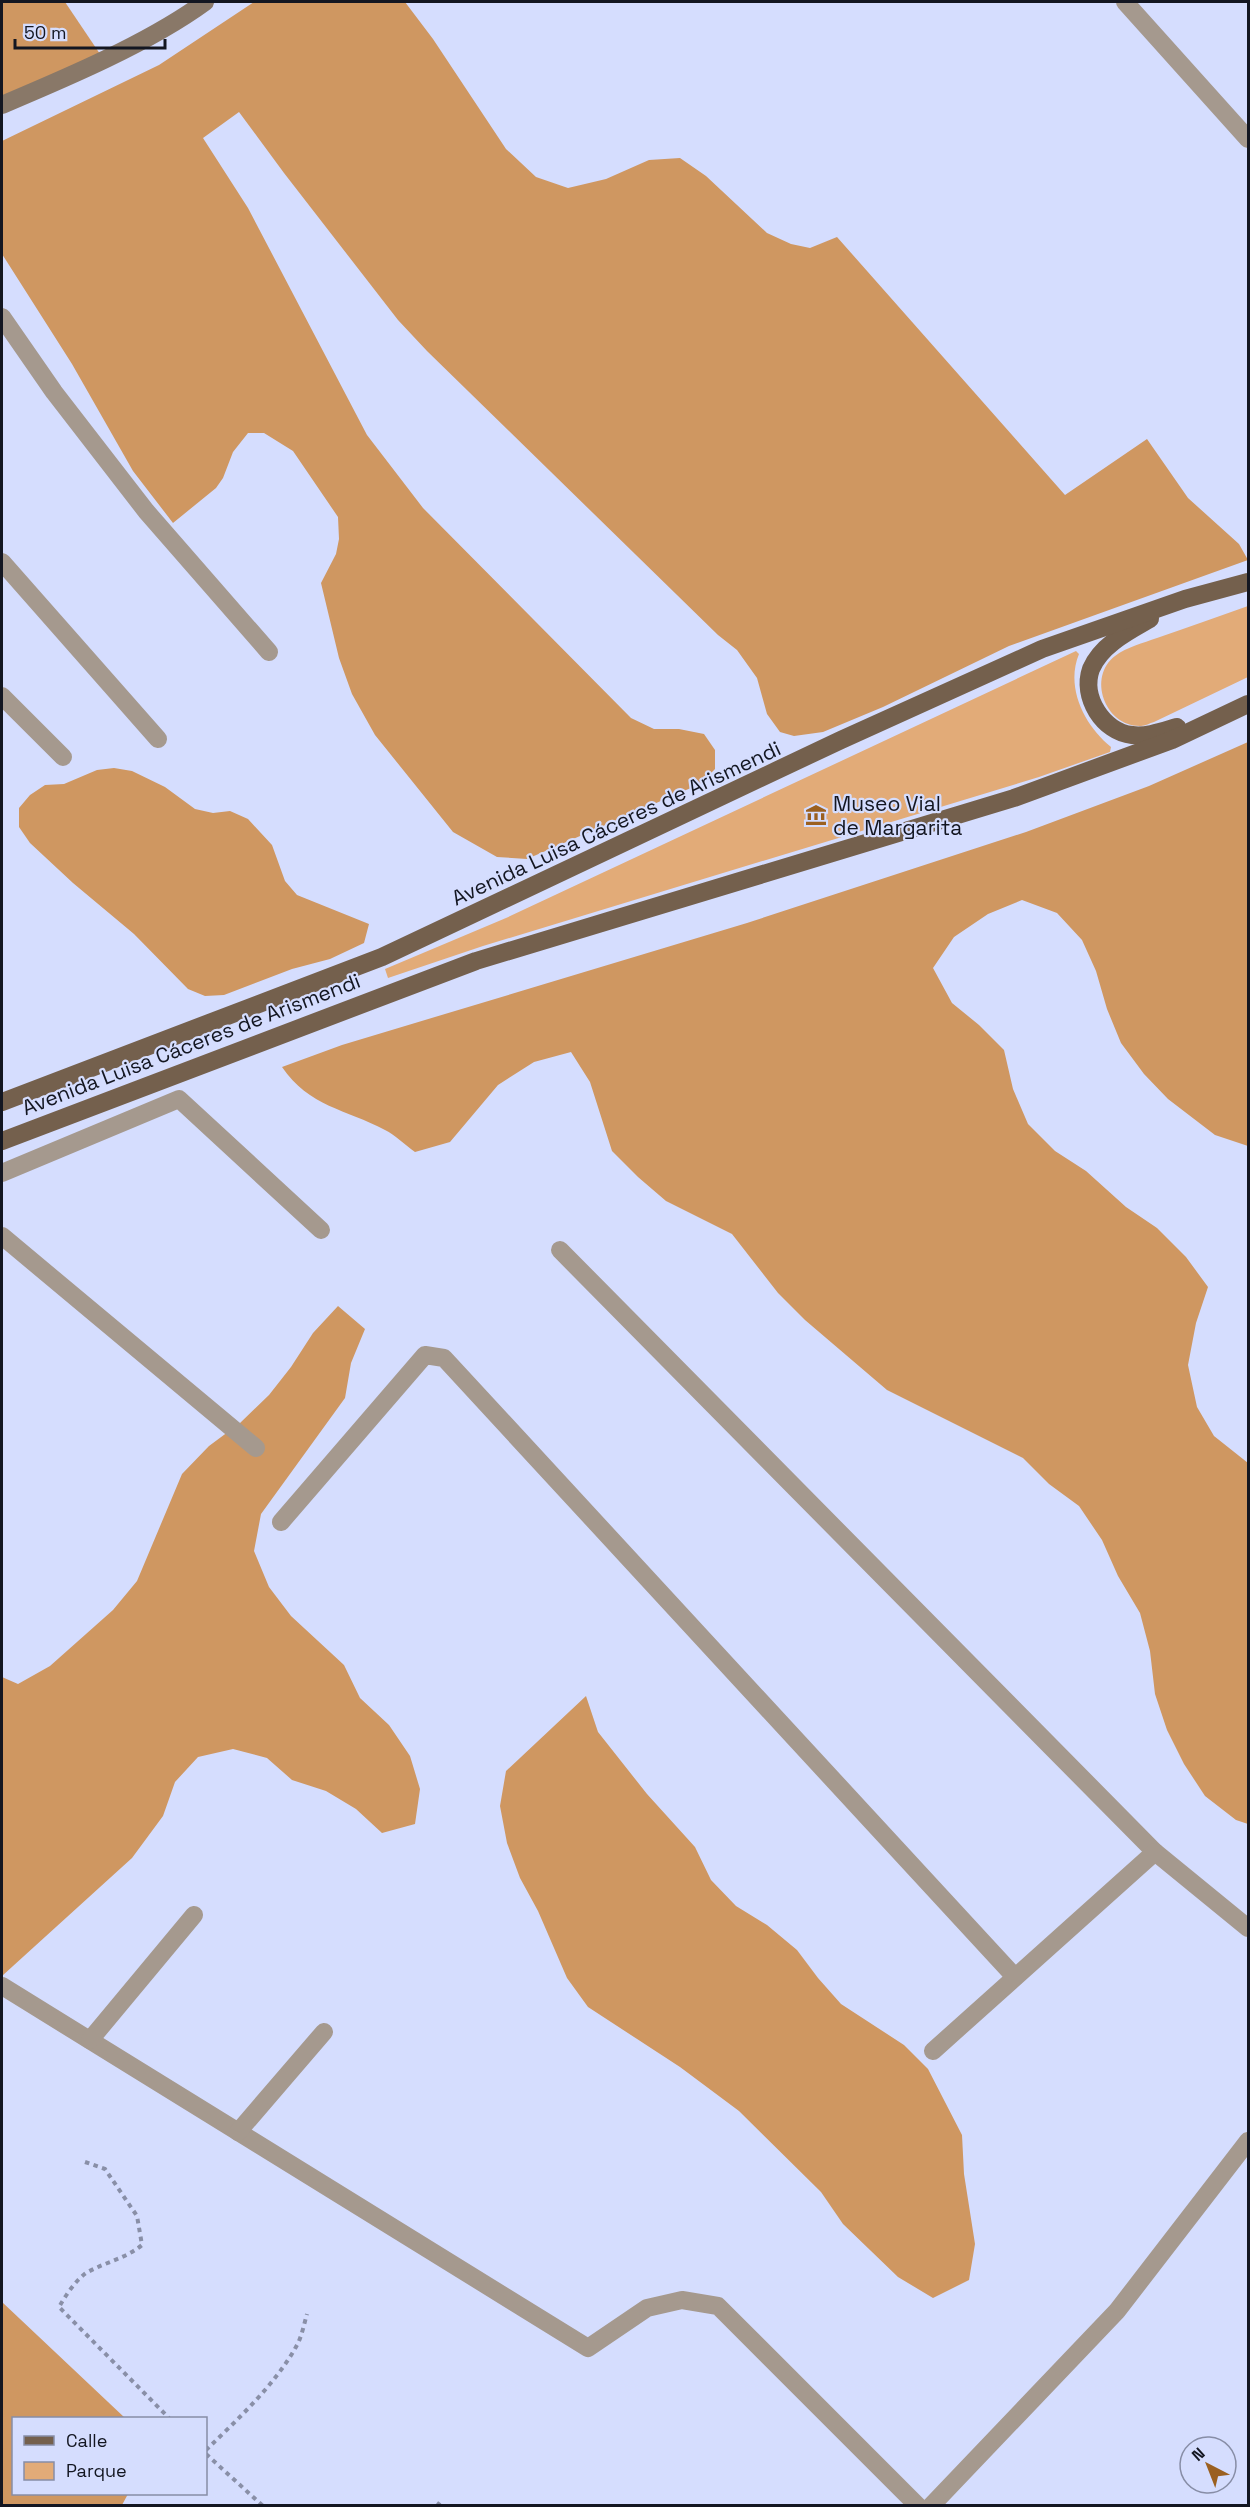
<svg xmlns="http://www.w3.org/2000/svg" width="1250" height="2507" viewBox="0 0 1250 2507" font-family="'Space Grotesk',sans-serif">
  <rect width="100%" height="100%" fill="#d5ddfe"/>
  <g fill="#e2ab78">
    <path d="M1248,606V677L1154,722C1150,723 1145,726 1141,726C1105,727 1087,677 1115,656C1127,647 1143,643 1157,638C1188,627 1218,617 1248,606Z"/>
    <path d="M1076,651L1079,654C1065,688 1085,726 1111,747L1110,752L1039,777L483,946L388,978L385,969L506,918Z"/>
  </g>
  <g fill="#cf9761">
    <path d="M2,2H65L100,54L2,96Z"/>
    <path d="M254,2H405L433,39L506,149L536,177L568,188L606,179L649,160L680,158L706,176L767,233L791,244L810,248L837,237L1065,495L1147,439L1188,498L1239,544L1248,560L1009,646L883,707L823,732L794,736L780,732L767,714L757,678L737,650L718,635L427,351L398,320L284,173L239,112L203,138L248,208L367,435L423,508L631,718L654,729H679L704,734L715,750V769L700,784L527,859L497,857L453,832L375,735L352,694L339,658L321,583L336,554L339,539L338,517L293,451L264,433H248L233,452L223,478L216,488L173,523L133,471L72,364L2,254V141L159,65Z"/>
    <path d="M1248,742V1146L1215,1135L1168,1099L1144,1074L1121,1043L1107,1009L1096,971L1082,940L1057,913L1022,900L988,914L954,937L933,968L952,1003L979,1025L1004,1050L1013,1089L1028,1124L1055,1151L1086,1171L1126,1207L1157,1228L1186,1257L1208,1287L1196,1323L1188,1365L1197,1407L1214,1436L1248,1463V1824L1236,1820L1205,1796L1184,1764L1167,1730L1155,1694L1150,1651L1140,1613L1118,1576L1102,1540L1079,1506L1049,1484L1023,1458L887,1390L805,1320L778,1293L732,1234L666,1201L638,1177L612,1151L590,1082L571,1052L534,1062L498,1085L450,1142L415,1152C405,1145 395,1135 385,1130C346,1109 309,1107 282,1067L342,1045L747,923L1026,832L1149,786Z"/>
    <path d="M114,768L132,771L165,787L195,809L213,813L230,811L248,819L272,845L285,881L297,895L369,924L364,943L330,959L292,969L224,995L205,996L188,989L134,934L73,883L30,843L19,827V808L30,795L45,785L64,784L97,770Z"/>
    <path d="M338,1306L365,1329L351,1363L345,1398L261,1514L254,1551L269,1587L291,1616L344,1665L360,1698L389,1725L410,1756L420,1789L415,1824L382,1833L356,1809L326,1791L292,1780L267,1758L233,1749L198,1757L175,1782L163,1816L132,1858L2,1976V1677L18,1684L50,1666L113,1610L137,1581L182,1474L209,1446L240,1423L269,1395L291,1367L313,1333Z"/>
    <path d="M586,1696L598,1732L647,1794L695,1847L711,1880L736,1906L767,1925L797,1950L818,1978L841,2004L904,2045L928,2069L962,2135L964,2174L975,2244L969,2280L933,2298L898,2277L843,2224L821,2192L739,2111L680,2067L588,2007L567,1978L538,1911L520,1878L507,1843L500,1806L506,1771Z"/>
    <path d="M2,2302L125,2418H14V2494H128L122,2505H2Z"/>
  </g>
  <g fill="none" stroke-linecap="round" stroke-linejoin="round">
    <g stroke="#898fa7" stroke-width="4" stroke-dasharray="4.5 4.5" stroke-linecap="butt">
      <path d="M85,2162L105,2169L137,2216L142,2245C125,2259 105,2262 86,2273C75,2281 66,2295 59,2307L169,2418"/>
      <path d="M206,2450C237,2420 276,2384 297,2345C302,2336 304,2324 307,2314"/>
      <path d="M206,2454L263,2506"/>
      <path d="M437,2506L440,2502"/>
    </g>
    <g stroke="#a5998e" stroke-width="18">
      <path d="M1125,2L1248,139"/>
      <path d="M2,317L54,392L146,511L269,652"/>
      <path d="M2,562L158,739"/>
      <path d="M2,696L63,757"/>
      <path d="M2,1173L179,1099L321,1230"/>
      <path d="M2,1236L256,1448"/>
      <path d="M560,1250L1155,1852L1248,1928"/>
      <path d="M281,1522L425,1355L444,1358L1015,1977"/>
      <path d="M2,1986L588,2348L647,2308L682,2300L718,2306L918,2506"/>
      <path d="M90,2040L194,1915"/>
      <path d="M933,2051L1155,1852"/>
      <path d="M238,2132L324,2032"/>
      <path d="M931,2506L1117,2311L1248,2141"/>
    </g>
    <path stroke="#897868" stroke-width="18" d="M2,105C66,78 149,43 205,2"/>
    <g stroke="#74604d" stroke-width="18">
      <path d="M1150,619C1129,631 1101,645 1091,669C1081,697 1103,732 1132,735C1147,737 1163,731 1177,727"/>
      <path d="M2,1102L382,957L841,740L1042,649L1185,599L1248,582"/>
      <path d="M2,1141L476,961L1014,798L1172,740L1248,704"/>
    </g>
  </g>
  <defs>
    <symbol id="museum-bare" viewBox="-9 -9 18 18"><path d="M0-6L6-3V-2H-6V-3ZM-5-1h2V3h-2ZM-1-1h2V3h-2ZM3-1h2V3H3ZM-6 4H6V6H-6Z" fill="#9b6020" stroke="#d5ddfe" stroke-width="2.5" paint-order="stroke"/></symbol>
  </defs>
  <g fill-rule="evenodd">
    <use href="#museum-bare" x="801" y="800" width="30" height="30"/>
  </g>
  <g text-anchor="middle" dominant-baseline="central" stroke-width="4.5" stroke-linejoin="round" paint-order="stroke">
    <g font-size="21" fill="#131621" stroke="#d5ddfe" text-anchor="start">
      <text x="833" y="803">Museo Vial<tspan x="833" dy="24">de Margarita</tspan></text>
    </g>
    <g font-size="21" fill="#131621" stroke="#d5ddfe">
      <text transform="translate(616 823) rotate(-25)">Avenida Luisa Cáceres de Arismendi</text>
      <text transform="translate(191 1044) rotate(-21)">Avenida Luisa Cáceres de Arismendi</text>
    </g>
  </g>
  <rect width="1250" height="2507" fill="none" stroke="#131621" stroke-width="6"/>
  <rect x="12" y="2417" width="195" height="78" fill="#d5ddfe" stroke="#878da6" stroke-width="1.5"/>
  <rect x="24" y="2436" width="30" height="9" fill="#74604d" stroke="#878da6" stroke-width="1.5"/>
  <text x="66" y="2447" font-size="18" fill="#131621">Calle</text>
  <rect x="24" y="2462" width="30" height="18" fill="#e2ab78" stroke="#878da6" stroke-width="1.5"/>
  <text x="66" y="2477" font-size="18" fill="#131621">Parque</text>
  <g transform="translate(1208 2465) rotate(318)"><circle r="28" fill="#d5ddfe" stroke="#878da6" stroke-width="1.5"/>
  <path d="M0-4.5L10 22L0 15L-10 22Z" fill="#9b6020"/>
  <text y="-9" font-size="16" font-weight="bold" text-anchor="middle" fill="#131621">N</text>
  </g>
  <path d="M15 39v9h150v-9" fill="none" stroke="#131621" stroke-width="3"/>
  <text x="24" y="39" font-size="18" fill="#131621" stroke="#d5ddfe" stroke-width="4.5" paint-order="stroke">50 m</text>
</svg>
